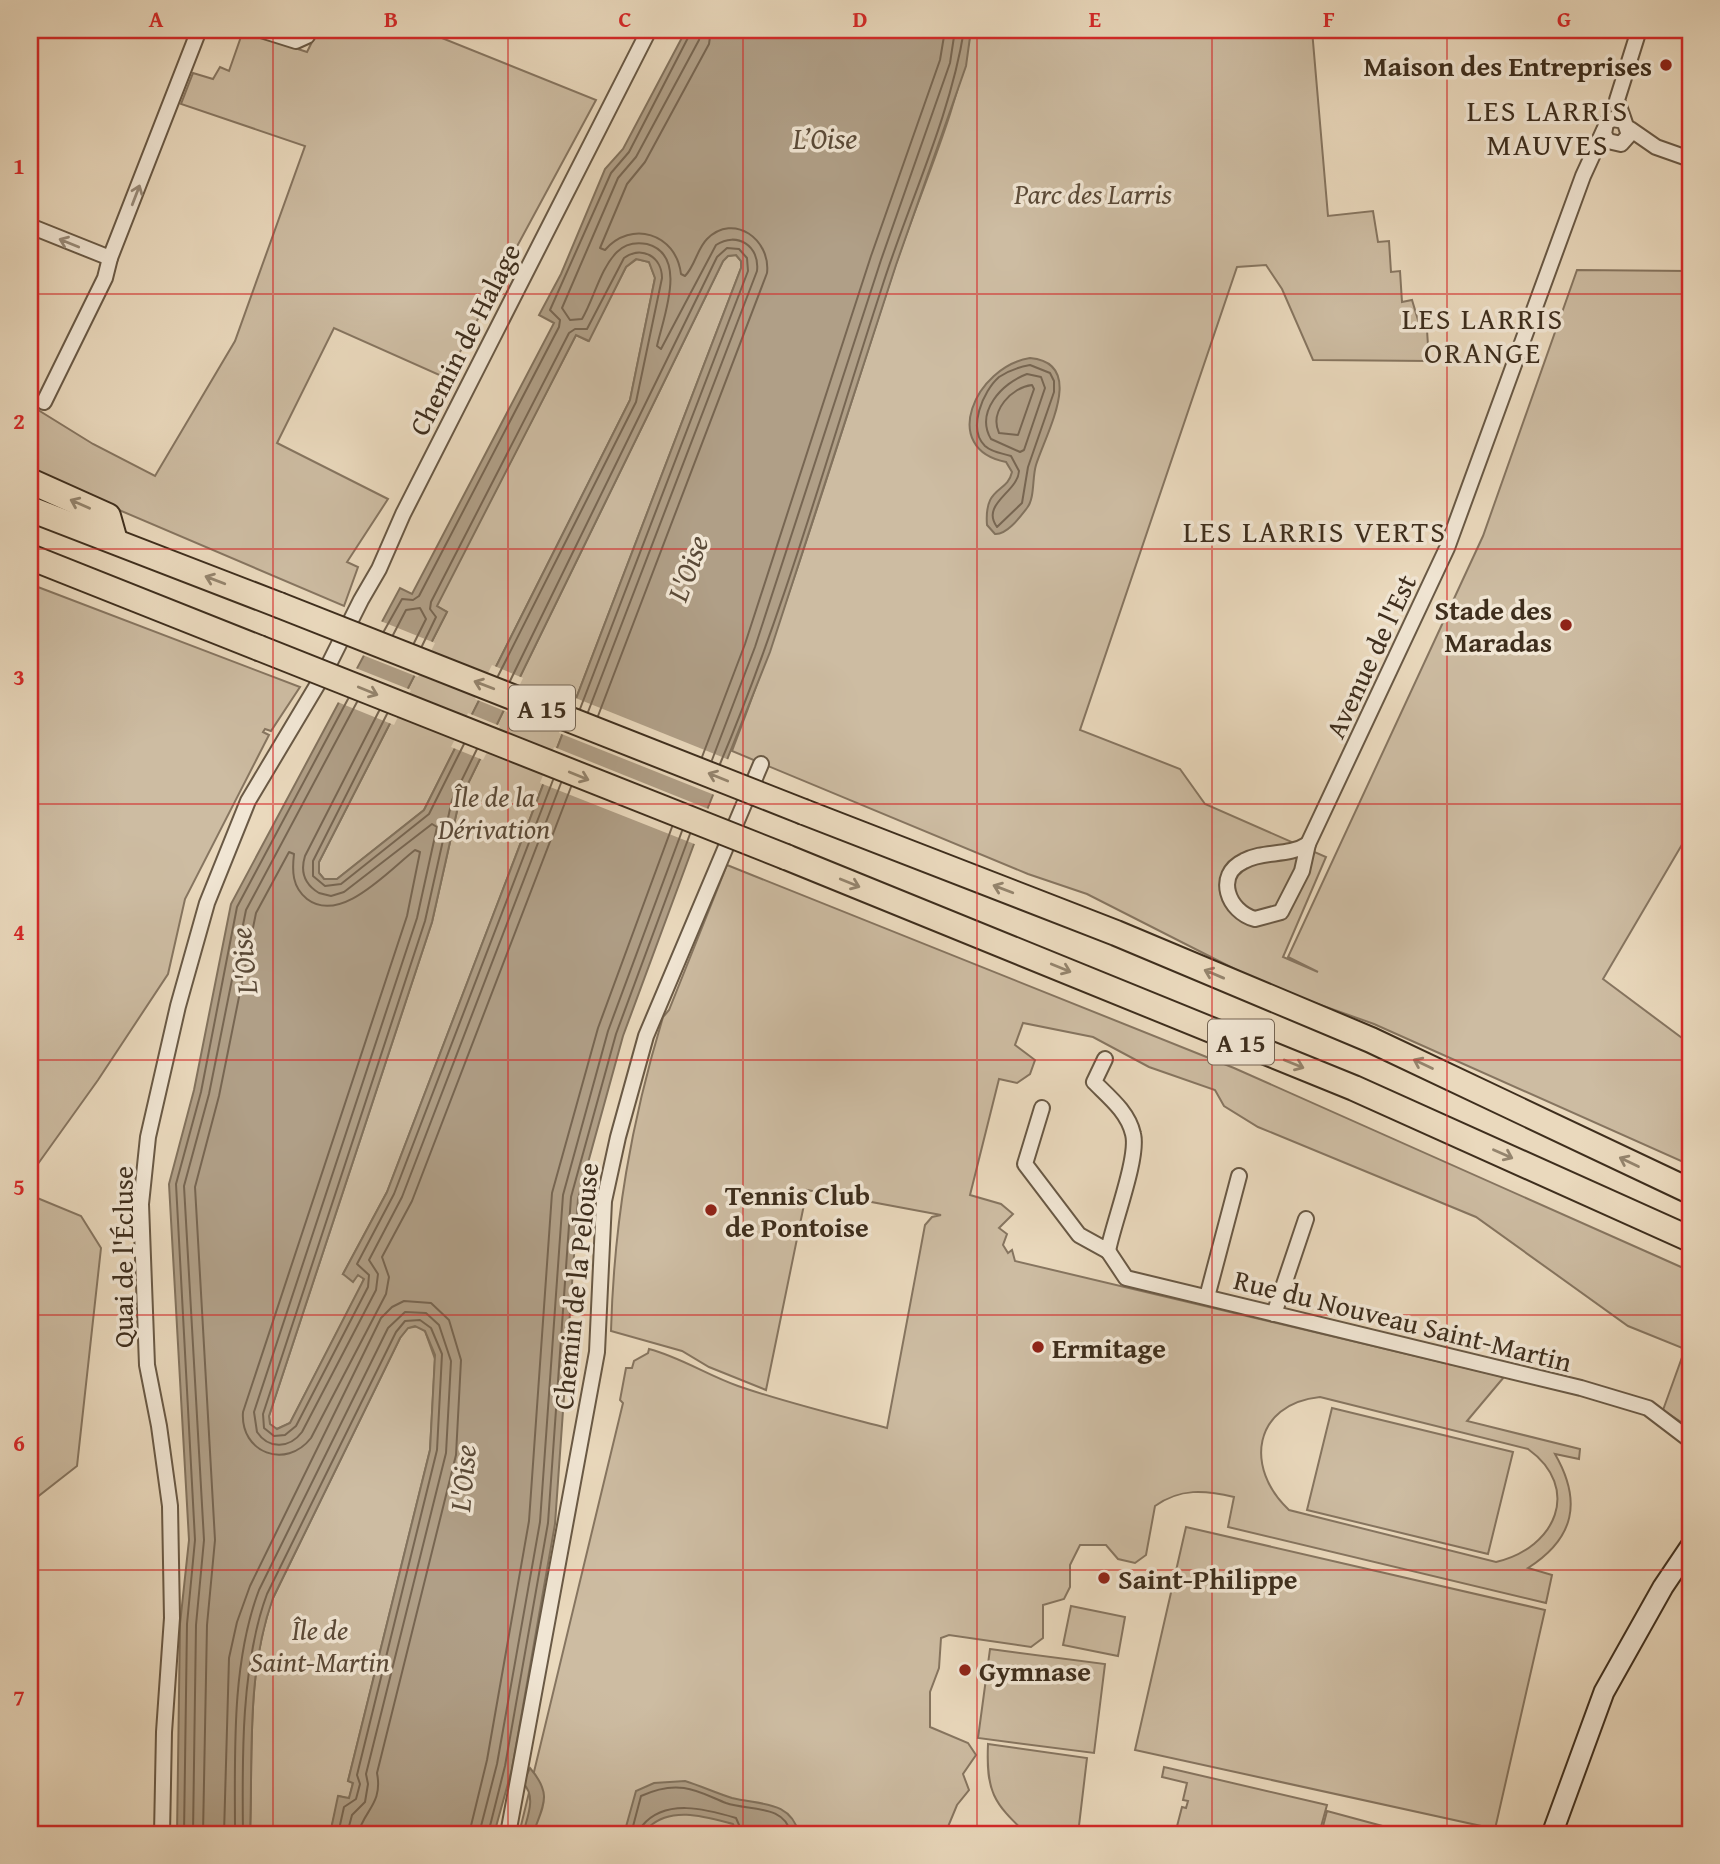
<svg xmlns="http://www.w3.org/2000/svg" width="1720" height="1864" viewBox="0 0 1720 1864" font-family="'Gentium Book Plus',serif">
  <rect width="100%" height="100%" fill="#ead9bd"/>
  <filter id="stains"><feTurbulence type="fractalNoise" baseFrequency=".00286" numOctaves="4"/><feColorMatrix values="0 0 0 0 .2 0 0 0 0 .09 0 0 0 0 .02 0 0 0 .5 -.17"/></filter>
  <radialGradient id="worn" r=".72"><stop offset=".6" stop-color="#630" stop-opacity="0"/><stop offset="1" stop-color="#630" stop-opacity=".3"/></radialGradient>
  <g fill="#cdbca2" stroke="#867560" stroke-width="2" fill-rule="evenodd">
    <path d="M318,30H422L596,100L446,378L334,328L277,443L388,499L347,562L358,567L344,606L30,472V405L93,444L155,476L235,341L305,146L181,104L193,73L213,79L220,67L229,71L243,31L307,52Z"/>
    <path d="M971,30H1312L1328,216L1373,211L1378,242L1389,241L1391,272L1400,271L1402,302L1412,300L1421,330H1427L1429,361L1313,360L1282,289L1266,265L1237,267L1080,730L1180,769L1205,804L1326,857L1283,957L1318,972L1288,957L1483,536L1577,270L1690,271V831L1603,979L1690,1044V1165L1374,1024L1270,987L1087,894L1028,874L732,751C793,592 842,429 895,267C921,189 958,111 971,30Z"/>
    <path d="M736,255L741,261V268L387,1192L343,1274L358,1275L364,1278L362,1284L290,1423L277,1429L270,1425L269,1416L432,922L459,802L723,261L728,256Z"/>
    <path d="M637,259L649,262L655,278L630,400L424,810L337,879H324L319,873V862L447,612L436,606L576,335L588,341L626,267Z"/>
    <path d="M30,584L300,687L271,731L265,729L263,732L269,735L185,899L168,974L98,1080L30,1175Z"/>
    <path d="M727,865L1234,1068L1690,1271V1428L1663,1410L1685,1349L1628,1326L1476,1217L1258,1127L1224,1106L1215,1090L1149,1067L1093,1037L1023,1023L1015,1045L1035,1060L1030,1074L1017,1083L999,1079L970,1195L1001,1204L1013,1214L999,1228L1007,1234L1003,1245L1008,1253L1012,1250L1015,1261L1504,1377L1467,1421L1580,1449L1579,1459L1555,1454C1582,1501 1575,1538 1528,1568L1552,1575L1546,1603L1228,1527L1234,1497C1205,1490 1180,1488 1155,1506L1146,1555L1135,1563L1118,1559L1106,1545H1080L1070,1565V1587L1064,1599L1043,1605V1638L1031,1647L949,1635L941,1638L939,1668L930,1692V1727L968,1743L976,1755L963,1774L969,1790L957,1805L945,1834H519L623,1403L620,1400L626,1368H632L634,1361L648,1353L649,1349C680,1357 707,1375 738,1386C787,1403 837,1415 887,1428L925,1225L932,1217L941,1215L807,1190L766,1390L709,1367L682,1351L611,1331C614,1221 631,1123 663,1017L669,1010ZM1320,1397L1528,1449C1582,1488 1556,1548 1496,1562L1289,1510C1244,1468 1253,1404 1320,1397Z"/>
    <path d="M30,1195L81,1216L101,1248L77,1466L36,1498L30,1495Z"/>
    <path d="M419,1326L425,1331L435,1359L430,1450L348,1781L353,1783L349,1799L339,1796L330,1834H250C253,1755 246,1673 273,1598L400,1338L408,1328Z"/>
    <path d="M1332,1408L1513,1452L1488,1554L1307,1510Z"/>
    <path d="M1186,1527L1545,1610L1495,1829L1135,1750Z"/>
    <path d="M1071,1606L1125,1617L1118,1656L1063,1645Z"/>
    <path d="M990,1649L1105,1664L1094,1753L978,1738Z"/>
    <path d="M988,1744L1087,1758L1078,1834H1027C993,1803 986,1791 988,1744Z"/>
    <path d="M1164,1767L1327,1805L1319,1834H1175L1182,1807L1186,1808L1188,1801L1183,1800L1187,1783L1162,1777Z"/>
    <path d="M1327,1811L1401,1831L1400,1834H1321Z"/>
  </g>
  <g fill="#b09f87" stroke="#82725d" stroke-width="2" fill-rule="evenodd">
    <path d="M686,30H971L966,66L896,265L770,652L701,825L623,1036L578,1199L555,1524L512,1769L494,1834H330L338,1796L349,1798L353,1783L348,1781L430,1450L435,1355L425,1331L415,1326L408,1328L400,1338L273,1598C246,1673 253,1755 250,1834H177L180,1624L189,1540L169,1184L194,1090L231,904L400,588L412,594L554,323L539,315L561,274L605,169L623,149ZM736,255L741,261V268L387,1192L343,1274L353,1282L358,1275L364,1279L290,1423L277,1429L270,1424L269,1416L432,922L459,802L723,261L728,256ZM636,259L649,262L655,278L630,400L424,810L337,879H324L319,873V862L447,612L437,606L576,335L589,341L626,267Z"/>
    <path d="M1030,358C1087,363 1046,433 1036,465C1032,478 1035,498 1027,508C1020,517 1007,535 995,534L987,525C984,485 1007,494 1012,472L1006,462C939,449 975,367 1030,358Z"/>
    <path d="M530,1768C553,1795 543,1805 533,1834H523C527,1817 537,1797 523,1783Z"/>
    <path d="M685,1781C701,1786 716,1793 732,1798C759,1805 791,1800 799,1834H737L733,1824C706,1817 672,1806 649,1827V1834H624L636,1791L654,1783Z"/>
  </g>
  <g fill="#ead9bd">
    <path d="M378,620L435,643L418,677L360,654Z"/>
    <path d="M492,665L523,678L507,712L475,699Z"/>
    <path d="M353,667L411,690L394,725L335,701Z"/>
    <path d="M573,697L732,761L717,796L559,733Z"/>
    <path d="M468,713L500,726L483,760L451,747Z"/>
    <path d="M554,747L711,810L697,845L540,783Z"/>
  </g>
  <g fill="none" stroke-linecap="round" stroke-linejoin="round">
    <g stroke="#776652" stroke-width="2">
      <path d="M1030,365L1050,373L1054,381V392L1028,467L1022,503L997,527C980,504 1018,492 1019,471L1011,456C1002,453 993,453 985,446C967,429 983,391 999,377C1008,371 1019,367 1030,365Z"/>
      <path d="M1027,374L1041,377L1045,388L1024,450L1020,452L991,439C975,412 1002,383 1027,374Z"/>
      <path d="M1032,385L1034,389L1018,435L999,433C989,411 1012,387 1032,385Z"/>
      <path d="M384,631L402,599L413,600L419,596L559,327L560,320L550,310L611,173L629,152L692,30"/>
      <path d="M393,635L406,610L420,608L426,619L414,643"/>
      <path d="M422,646L436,617L430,609L431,602L569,333L575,329H587L624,258C642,245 662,257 662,278L636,402L498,676"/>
      <path d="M510,681L717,257L727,248L739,249L747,258L748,271L580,709"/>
      <path d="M379,711L305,856C300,872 304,884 319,893L331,896L344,892L432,824L437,827L417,918L254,1412L257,1432C269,1450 290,1448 302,1432L376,1290L378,1274L369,1260L402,1197L561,783"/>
      <path d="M588,712L757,271C760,246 737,231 716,245L661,349L657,346C663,318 689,255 647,244C636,242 625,244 617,252C600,269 594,299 582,319L570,320L562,308L618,178L636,157L699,40L701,30"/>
      <path d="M387,714L313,861V876L325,886L341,884L429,814L464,744"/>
      <path d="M598,716L767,273C771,240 734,212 707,239C697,249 695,266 685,276L681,274C676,233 631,220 605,250L600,248L627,184L645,162L709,44L711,30"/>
      <path d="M477,749L452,800L425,921L263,1414L264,1428L274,1436L285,1435L296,1426L368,1287L369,1275L357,1264L394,1194L553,780"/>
      <path d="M702,757L745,644L871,256L940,60L945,30"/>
      <path d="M712,760L755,647L881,260L950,63L955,30"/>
      <path d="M720,764C785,610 830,446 882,287C909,202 950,118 964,30"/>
      <path d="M184,1834L187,1624L195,1540L176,1184L201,1092L237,907L348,699"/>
      <path d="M193,1834L196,1625L204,1540L184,1186L209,1094L246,910L357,702"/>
      <path d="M203,1834L207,1625L215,1540L195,1187L219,1096L256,913L289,852L294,854C292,871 292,887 307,899C341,925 389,870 415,850L420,852L407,916L243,1412C240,1453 286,1470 311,1438L386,1294L389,1277L382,1257L412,1201L571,787"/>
      <path d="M224,1834L229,1658L237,1622L250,1586L381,1318L392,1307L404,1301L431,1303L449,1320L461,1360L456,1455L377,1773C383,1804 364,1810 358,1834"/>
      <path d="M235,1834C235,1755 231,1664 259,1590L388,1328L405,1312L426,1313L439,1325L451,1361L446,1453L366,1774L368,1784L365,1802L352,1815L347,1834"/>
      <path d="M243,1834C242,1759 241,1664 267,1594L396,1332L405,1321L420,1320L431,1328L442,1354L437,1450L357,1775L360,1784L356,1799L344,1807L338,1834"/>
      <path d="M469,1834L487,1760L529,1521L552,1193L598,1028L672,827"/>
      <path d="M479,1834L497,1764L540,1522L563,1195L608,1031L682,831"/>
      <path d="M488,1834L505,1766L548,1523L571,1197L616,1034L690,834"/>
      <path d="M631,1834L641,1796C654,1790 670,1786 684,1788C699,1790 713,1798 726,1803C749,1811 785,1804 791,1834"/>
      <path d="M642,1834V1826C665,1798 706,1809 736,1818L743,1834"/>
    </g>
    <defs>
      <g id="minor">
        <path d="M261,30L296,41L307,36L310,30"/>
        <path d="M1624,121L1613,119L1606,123L1604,134L1608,141L1621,144L1629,135L1617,100L1639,30"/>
        <path d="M1630,129L1656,147L1690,159"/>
        <path d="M30,226L110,258"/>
        <path d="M44,402L105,278L110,258L199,30"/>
        <path d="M1308,844L1447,548L1583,176L1604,130"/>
        <path d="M1308,844L1302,871L1281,912L1255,919C1228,912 1214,875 1244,861C1264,850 1288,857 1308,844Z"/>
        <path d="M1042,1108L1025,1164L1079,1235L1108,1251C1113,1224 1139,1157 1133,1134C1128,1112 1109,1097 1094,1082L1105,1059"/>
        <path d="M1108,1251L1126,1278L1581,1388L1648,1408L1690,1440"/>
        <path d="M1207,1297L1239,1176"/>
        <path d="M1274,1314L1306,1219"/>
        <path d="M162,1834L164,1732L172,1618L170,1506L159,1426L147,1365L141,1204L148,1137L178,1006L207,903L248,801L325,672L361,600L379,569L403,514L649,30"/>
        <path d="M508,1834L597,1352L604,1201L618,1137L646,1036L761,764"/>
      </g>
      <path id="secondary" d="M1552,1834L1604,1692L1663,1587L1690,1547"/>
      <g id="motorway">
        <path d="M30,481L108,516L115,541"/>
        <path d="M30,509L279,605"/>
        <path d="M30,557L259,648"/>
        <path d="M804,812L1116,933L1371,1040L1690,1191"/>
        <path d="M786,857L1354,1088L1690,1239"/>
      </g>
    </defs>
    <use href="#minor" stroke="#695945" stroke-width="18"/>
    <use href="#secondary" stroke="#3e2e1d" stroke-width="23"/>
    <use href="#motorway" stroke="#3e2e1d" stroke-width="28"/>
    <use href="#minor" stroke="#f1e6d4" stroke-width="14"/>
    <use href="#secondary" stroke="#f1e6d4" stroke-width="19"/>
    <use href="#motorway" stroke="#ead9bd" stroke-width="24"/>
    <defs>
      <g id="motorway-bridge">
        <path d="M279,605L804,812"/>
        <path d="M259,648L786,857"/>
      </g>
    </defs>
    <use href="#motorway-bridge" stroke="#3e2e1d" stroke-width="28" stroke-linecap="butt"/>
    <use href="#motorway-bridge" stroke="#ead9bd" stroke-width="24"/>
  </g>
  <defs><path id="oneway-shaft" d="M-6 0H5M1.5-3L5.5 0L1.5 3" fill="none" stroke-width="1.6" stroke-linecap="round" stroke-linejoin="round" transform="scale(1.75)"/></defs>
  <g stroke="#988a78">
    <use href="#oneway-shaft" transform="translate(136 195) rotate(-69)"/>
    <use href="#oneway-shaft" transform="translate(69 243) rotate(-158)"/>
  </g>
  <g stroke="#94846d">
    <use href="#oneway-shaft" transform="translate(80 504) rotate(-156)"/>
    <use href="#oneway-shaft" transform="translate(215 580) rotate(-159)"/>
    <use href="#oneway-shaft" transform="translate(484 685) rotate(-159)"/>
    <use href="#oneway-shaft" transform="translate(368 691) rotate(22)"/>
    <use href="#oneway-shaft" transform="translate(579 776) rotate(22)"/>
    <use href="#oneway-shaft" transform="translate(718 777) rotate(-158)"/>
    <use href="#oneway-shaft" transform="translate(850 883) rotate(22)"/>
    <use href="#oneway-shaft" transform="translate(1003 889) rotate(-159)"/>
    <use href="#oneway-shaft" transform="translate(1061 968) rotate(22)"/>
    <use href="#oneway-shaft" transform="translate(1214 974) rotate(-157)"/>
    <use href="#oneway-shaft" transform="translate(1294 1064) rotate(22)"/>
    <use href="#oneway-shaft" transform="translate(1423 1064) rotate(-155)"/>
    <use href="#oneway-shaft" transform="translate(1503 1154) rotate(24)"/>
    <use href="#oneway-shaft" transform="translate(1629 1162) rotate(-154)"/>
  </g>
  <path fill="none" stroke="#d62828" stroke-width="2" stroke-opacity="0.55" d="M273,30V1834M508,30V1834M743,30V1834M977,30V1834M1212,30V1834M1447,30V1834M30,294H1690M30,549H1690M30,804H1690M30,1060H1690M30,1315H1690M30,1570H1690"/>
  <g fill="#8f2418" stroke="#f1e6d4" stroke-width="2.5">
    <circle cx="1666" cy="65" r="7"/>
    <circle cx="1566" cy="625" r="7"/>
    <circle cx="711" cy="1210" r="7"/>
    <circle cx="1038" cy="1347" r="7"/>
    <circle cx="1104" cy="1578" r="7"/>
    <circle cx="965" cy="1670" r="7"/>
  </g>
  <g text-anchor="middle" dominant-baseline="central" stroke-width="7" stroke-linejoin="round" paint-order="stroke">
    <g fill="#f1e6d4" stroke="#746554" stroke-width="2">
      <rect x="509" y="685.5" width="66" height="45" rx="5"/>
      <rect x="1208" y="1019.5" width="66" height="45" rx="5"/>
    </g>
    <g font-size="26" font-weight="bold" fill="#3e2e1d">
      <text x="542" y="708">A 15</text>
      <text x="1241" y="1042">A 15</text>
    </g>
    <g font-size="28" font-weight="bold" fill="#3e2e1d" stroke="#f1e6d4" text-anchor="start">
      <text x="1652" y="65" text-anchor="end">Maison des Entreprises</text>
      <text x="1552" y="609" text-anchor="end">Stade des<tspan x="1552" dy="32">Maradas</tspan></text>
      <text x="725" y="1194">Tennis Club<tspan x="725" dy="32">de Pontoise</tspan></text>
      <text x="1052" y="1347">Ermitage</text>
      <text x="1118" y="1578">Saint-Philippe</text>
      <text x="979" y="1670">Gymnase</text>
    </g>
    <g font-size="28" font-style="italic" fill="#5b4a38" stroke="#f1e6d4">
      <text x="1093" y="193">Parc des Larris</text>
      <text x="494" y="796">Île de la<tspan x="494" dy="32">Dérivation</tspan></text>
      <text x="320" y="1629">Île de<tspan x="320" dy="32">Saint-Martin</tspan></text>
    </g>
    <g font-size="28" fill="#3e2e1d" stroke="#f1e6d4">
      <text transform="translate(464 339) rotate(-63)">Chemin de Halage</text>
      <text transform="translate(1370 656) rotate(-65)">Avenue de l'Est</text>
      <text transform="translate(122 1257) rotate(-90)">Quai de l'Écluse</text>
      <text transform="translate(575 1286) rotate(-84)">Chemin de la Pelouse</text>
      <text transform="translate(1403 1320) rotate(14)">Rue du Nouveau Saint-Martin</text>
    </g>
    <g font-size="30" letter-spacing="2" fill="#3e2e1d" stroke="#f1e6d4">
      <text x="1548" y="110">LES LARRIS<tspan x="1548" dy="34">MAUVES</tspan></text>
      <text x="1483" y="318">LES LARRIS<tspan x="1483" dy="34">ORANGE</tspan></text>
      <text x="1315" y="531">LES LARRIS VERTS</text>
    </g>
    <g font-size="30" font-style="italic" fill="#5a4a38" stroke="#f1e6d4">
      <text x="825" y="138">L’Oise</text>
      <text transform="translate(687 568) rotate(-70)">L'Oise</text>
      <text transform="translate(243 961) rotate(-96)">L'Oise</text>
      <text transform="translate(462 1478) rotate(-85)">L'Oise</text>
    </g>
  </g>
  <rect width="1720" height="1864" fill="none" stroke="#ead9bd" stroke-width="77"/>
  <rect x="38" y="38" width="1644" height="1788" fill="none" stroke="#d62828" stroke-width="2.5"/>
  <g font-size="23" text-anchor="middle" font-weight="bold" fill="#d62828">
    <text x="156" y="27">A</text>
    <text x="391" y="27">B</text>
    <text x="625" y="27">C</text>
    <text x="860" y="27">D</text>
    <text x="1095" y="27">E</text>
    <text x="1329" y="27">F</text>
    <text x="1564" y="27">G</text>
    <text x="19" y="174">1</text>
    <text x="19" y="429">2</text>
    <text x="19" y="685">3</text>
    <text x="19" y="940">4</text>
    <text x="19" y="1195">5</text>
    <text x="19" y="1451">6</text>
    <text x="19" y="1706">7</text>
  </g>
  <rect width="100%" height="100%" filter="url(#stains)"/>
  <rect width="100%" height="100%" fill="url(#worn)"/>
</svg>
